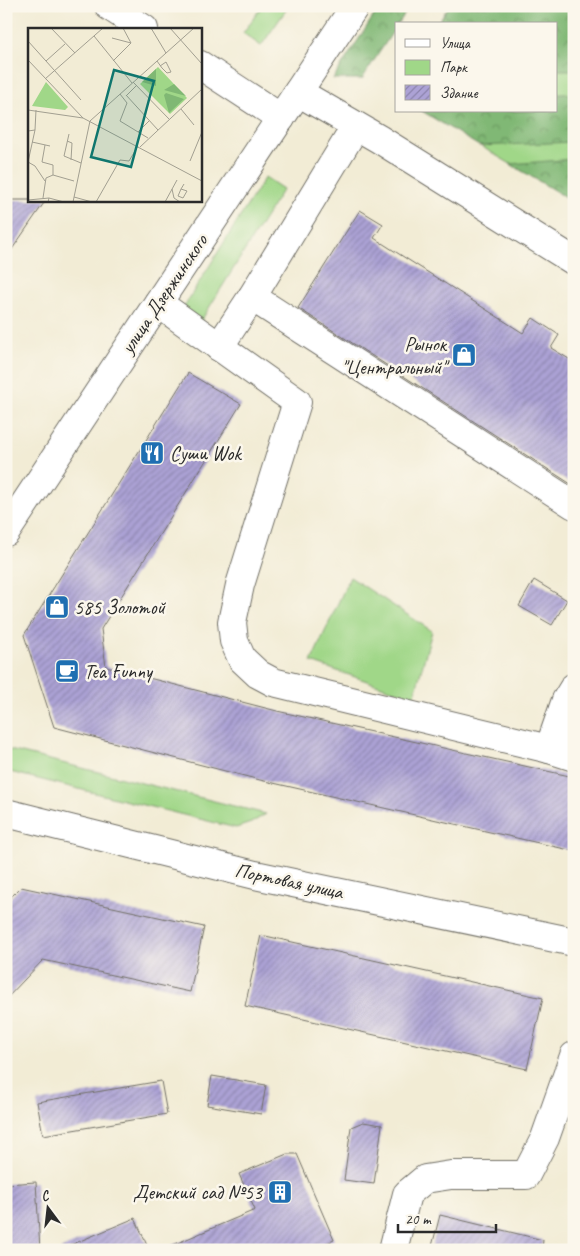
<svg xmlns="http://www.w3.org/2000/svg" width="580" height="1256" viewBox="0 0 580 1256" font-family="Caveat,sans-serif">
  <defs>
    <pattern id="forest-crowns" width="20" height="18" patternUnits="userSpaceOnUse" patternTransform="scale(1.25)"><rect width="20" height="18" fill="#80b874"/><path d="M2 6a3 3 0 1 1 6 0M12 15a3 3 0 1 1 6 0" fill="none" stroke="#69965f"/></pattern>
    <pattern id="building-hatch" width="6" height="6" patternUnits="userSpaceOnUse" patternTransform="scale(1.25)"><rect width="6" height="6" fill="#aca2d5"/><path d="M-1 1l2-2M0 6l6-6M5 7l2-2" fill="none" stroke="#8c84ad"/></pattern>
  </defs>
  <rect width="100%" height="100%" fill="#fbf7ec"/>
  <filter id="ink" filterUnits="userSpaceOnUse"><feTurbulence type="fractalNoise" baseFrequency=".02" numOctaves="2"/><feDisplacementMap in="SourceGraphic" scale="10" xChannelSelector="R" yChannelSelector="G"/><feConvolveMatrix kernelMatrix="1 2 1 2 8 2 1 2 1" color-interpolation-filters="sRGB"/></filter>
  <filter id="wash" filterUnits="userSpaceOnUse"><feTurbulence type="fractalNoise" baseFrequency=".0096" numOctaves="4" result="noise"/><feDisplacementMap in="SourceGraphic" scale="20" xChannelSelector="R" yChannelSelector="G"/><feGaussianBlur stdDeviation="1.12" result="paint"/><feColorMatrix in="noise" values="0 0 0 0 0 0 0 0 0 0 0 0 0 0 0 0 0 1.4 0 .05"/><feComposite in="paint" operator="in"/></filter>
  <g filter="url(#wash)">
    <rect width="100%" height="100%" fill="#f2ecd5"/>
    <g fill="#a0d788" stroke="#66815a">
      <path d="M262,6H280L286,10L261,46L243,33Z"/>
      <path d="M449,6H574V202L422,111H556V24H437Z"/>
      <path d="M265,177L283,189L199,324L180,313Z"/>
      <path d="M350,577L432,631L414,697L311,662Z"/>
      <path d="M6,749L266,814L251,823L236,828L6,771Z"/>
    </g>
    <g fill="url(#forest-crowns)" stroke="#567250">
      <path d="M380,6H410L398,24H396V27L362,79H333Z"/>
      <path d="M449,6H574V70H556V24H437Z"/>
      <path d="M556,94H574V142L479,146L422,111H556Z"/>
      <path d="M574,159V202L510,164Z"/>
    </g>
    <g id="blocks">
      <g fill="url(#building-hatch)">
        <path d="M6,200H46L6,258Z"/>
        <path d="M360,210L383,224L374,238L523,333L533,318L559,335L551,348L574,362V486L298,308Z"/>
        <path d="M188,373L241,404L101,629L106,667L277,711L574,777V851L260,780L54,727L24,635Z"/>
        <path d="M534,580L567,600L552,625L519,606Z"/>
        <path d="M21,887L204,927L190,992L43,960L6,999V902Z"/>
        <path d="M261,935L543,998L527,1069L245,1006Z"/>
        <path d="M212,1076L266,1085L261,1114L207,1105Z"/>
        <path d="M161,1081L167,1114L43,1135L37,1102Z"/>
        <path d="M363,1122L382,1125L374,1184L344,1180L351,1127Z"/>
        <path d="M287,1154H297L334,1240L311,1250H161L255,1210L239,1174Z"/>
        <path d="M36,1182L40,1250H6V1184Z"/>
        <path d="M440,1215L543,1240L542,1250H431Z"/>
        <path d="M135,1218L149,1250H61V1249Z"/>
      </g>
    </g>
  </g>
  <g filter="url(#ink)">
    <use href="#blocks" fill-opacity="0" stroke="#716f66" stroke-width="1"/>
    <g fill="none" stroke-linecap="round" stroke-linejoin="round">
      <defs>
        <g id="minor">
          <path d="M109,6L144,29"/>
          <path d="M200,65L281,118"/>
          <path d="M298,92L379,139L574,261"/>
          <path d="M252,297L574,505"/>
          <path d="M158,303L297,402L240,585L232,622L234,641L242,659L258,674L273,682L549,749L574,757"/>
          <path d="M219,347L252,297L356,126"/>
          <path d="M6,532L355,6"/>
          <path d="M549,749L566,700L574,687"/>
          <path d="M393,1250L407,1194L425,1179L451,1175H526L545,1138L574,1056"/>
        </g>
        <path id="major" d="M6,813L255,875L574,942"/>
      </defs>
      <use href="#minor" stroke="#716f66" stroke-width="30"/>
      <use href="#major" stroke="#716f66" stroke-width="30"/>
      <use href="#minor" stroke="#fff" stroke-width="28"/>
      <use href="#major" stroke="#fff" stroke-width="28"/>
    </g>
  </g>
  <defs>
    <symbol id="shop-square" viewBox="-11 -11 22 22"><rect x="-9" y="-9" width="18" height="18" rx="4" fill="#1f6fb2" stroke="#fbf7ec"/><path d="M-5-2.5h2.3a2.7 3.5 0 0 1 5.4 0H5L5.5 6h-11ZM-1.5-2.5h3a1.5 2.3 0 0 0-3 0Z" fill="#fff"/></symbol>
    <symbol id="restaurant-square" viewBox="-11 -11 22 22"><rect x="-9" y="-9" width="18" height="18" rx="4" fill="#1f6fb2" stroke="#fbf7ec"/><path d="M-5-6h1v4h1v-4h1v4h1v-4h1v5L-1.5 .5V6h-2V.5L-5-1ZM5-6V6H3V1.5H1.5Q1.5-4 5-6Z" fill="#fff"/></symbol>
    <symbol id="cafe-square" viewBox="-11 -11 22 22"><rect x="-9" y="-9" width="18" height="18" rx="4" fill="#1f6fb2" stroke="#fbf7ec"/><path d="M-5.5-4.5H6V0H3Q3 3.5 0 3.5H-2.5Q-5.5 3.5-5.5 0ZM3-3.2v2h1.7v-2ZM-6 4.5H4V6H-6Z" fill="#fff"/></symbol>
    <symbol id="building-square" viewBox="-11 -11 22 22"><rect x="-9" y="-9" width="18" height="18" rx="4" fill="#1f6fb2" stroke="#fbf7ec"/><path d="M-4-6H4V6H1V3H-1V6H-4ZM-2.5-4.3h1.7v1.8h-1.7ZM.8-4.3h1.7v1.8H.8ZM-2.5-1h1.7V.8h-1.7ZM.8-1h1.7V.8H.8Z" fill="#fff"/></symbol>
  </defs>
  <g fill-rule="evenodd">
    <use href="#shop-square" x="450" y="341" width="28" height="28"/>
    <use href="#restaurant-square" x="138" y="439" width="28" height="28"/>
    <use href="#shop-square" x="43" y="593" width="28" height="28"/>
    <use href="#cafe-square" x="53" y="657" width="28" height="28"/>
    <use href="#building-square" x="266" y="1178" width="28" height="28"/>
  </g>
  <g text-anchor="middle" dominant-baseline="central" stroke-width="5" stroke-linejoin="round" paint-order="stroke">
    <g font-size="20" fill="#2b2b2b" stroke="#fbf7ec">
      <text transform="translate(164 294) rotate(-56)">улица Дзержинского</text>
      <text transform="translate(289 881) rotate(12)">Портовая улица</text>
    </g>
    <g font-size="20" fill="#2b2b2b" stroke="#fbf7ec" text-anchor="start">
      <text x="446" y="344" text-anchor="end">Рынок<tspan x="446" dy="23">"Центральный"</tspan></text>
      <text x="170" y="453">Суши Wok</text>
      <text x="74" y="607">585 Золотой</text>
      <text x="84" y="671">Tea Funny</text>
      <text x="262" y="1192" text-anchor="end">Детский сад №53</text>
    </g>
  </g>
  <g transform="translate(28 28)">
    <rect width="174" height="174" fill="#f2ecd5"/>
    <path d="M130,39L159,70L142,86L112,56ZM18,54L40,79L37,82L4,78Z" fill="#a0d788"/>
    <path d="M128,41V58L114,54ZM146,56L158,68L136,62ZM138,65L156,71L141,85L136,67Z" fill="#80b874"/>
    <path fill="none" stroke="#a29f91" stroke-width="1" d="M23,0L47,25M123,0L138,25M142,0L174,36M66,8L104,55M84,10L103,15M0,13L53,72M0,32L55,90M18,33L37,16M85,33L103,15L95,0M129,33L134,40L139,45L143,44L138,34L132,38M17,51L75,0M105,54L141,91M92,66L99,75L92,93L120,110M98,67L130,102M98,68L109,57M153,81L166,97M0,82L55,90L174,153M7,102L0,134L7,138L17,153M0,103L7,102L8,82M110,104L121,93M41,106L36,128L53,135M39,113L44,115L43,132M4,114L22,118M17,117L14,134L25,137V147M112,119L174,61M162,133L174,104M144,161L146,170L152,174M153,161L159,163L155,170L150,168L153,161L156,156M46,169L64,174M15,170L18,150L25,147L46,153M0,172L21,170M20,174L21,170L36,174M45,174L62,93L166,0M68,174L92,132L101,133L110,118M137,174L149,152"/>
    <path fill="#0f766e" fill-opacity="0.15" stroke="#0f766e" stroke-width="2.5" d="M86,42L126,53L103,139L63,129Z"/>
    <rect width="174" height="174" fill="none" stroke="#2b2b2b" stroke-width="2.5"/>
  </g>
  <rect width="580" height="1256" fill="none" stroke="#fbf7ec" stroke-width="25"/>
  <rect x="395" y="22" width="162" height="90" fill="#fbf7ec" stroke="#a8a59f"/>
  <rect x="405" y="39" width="25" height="8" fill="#ffffff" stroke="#a8a59f"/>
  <text x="440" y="48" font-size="15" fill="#2b2b2b">Улица</text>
  <rect x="405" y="60" width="25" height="15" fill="#a0d788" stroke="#a8a59f"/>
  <text x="440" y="72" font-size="15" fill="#2b2b2b">Парк</text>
  <rect x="405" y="85" width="25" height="15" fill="url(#building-hatch)" stroke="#a8a59f"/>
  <text x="440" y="98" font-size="15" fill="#2b2b2b">Здание</text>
  <g transform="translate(48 1208) rotate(345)" stroke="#fbf7ec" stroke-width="4" paint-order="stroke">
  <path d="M0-4L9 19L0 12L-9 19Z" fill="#2b2b2b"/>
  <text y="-8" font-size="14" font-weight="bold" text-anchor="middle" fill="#2b2b2b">С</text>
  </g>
  <path d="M398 1224v8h98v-8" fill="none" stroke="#2b2b2b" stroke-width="2.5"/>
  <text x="405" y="1224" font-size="15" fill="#2b2b2b" stroke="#fbf7ec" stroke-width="4" paint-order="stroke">20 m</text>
</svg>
